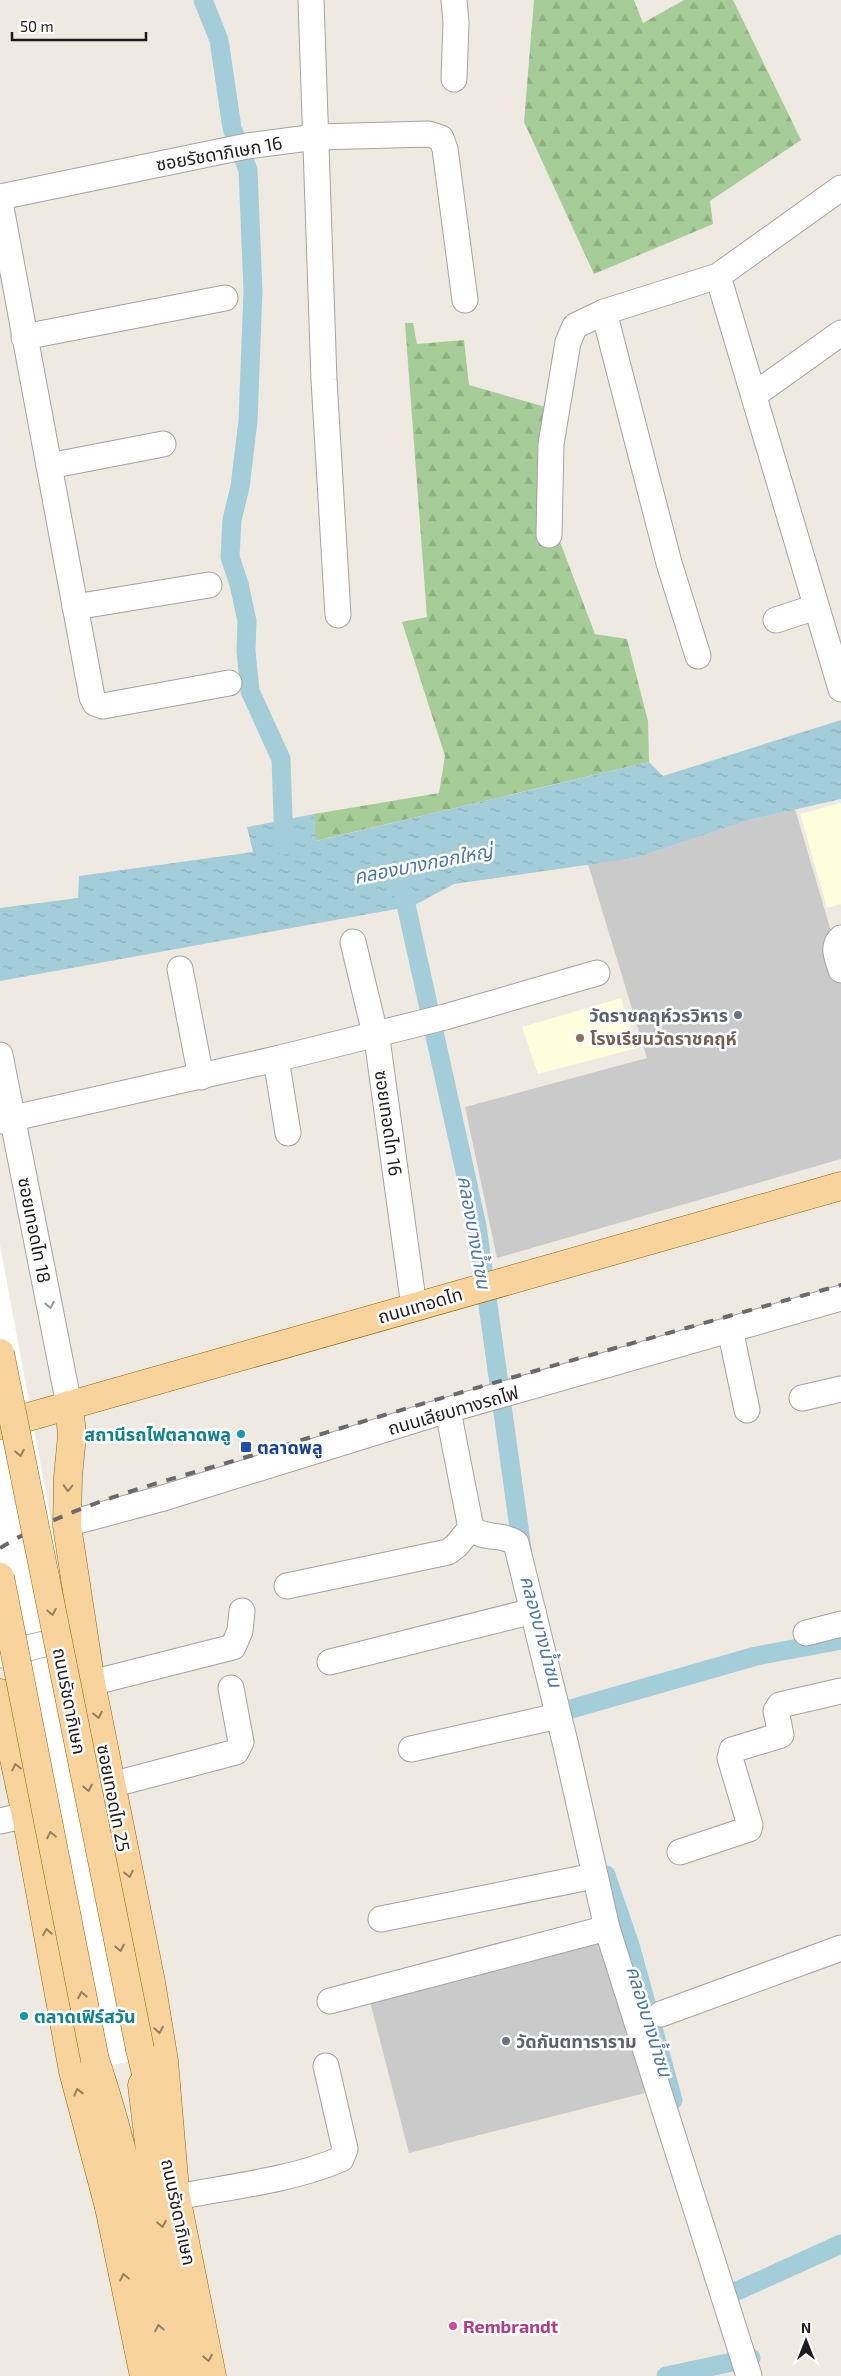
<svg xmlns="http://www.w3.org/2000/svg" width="841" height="2376" viewBox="0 0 841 2376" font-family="'Exo 2','Noto Sans Thai',sans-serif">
  <defs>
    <pattern id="forest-firs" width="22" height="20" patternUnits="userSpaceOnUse" patternTransform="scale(1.25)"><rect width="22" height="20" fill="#a6cc98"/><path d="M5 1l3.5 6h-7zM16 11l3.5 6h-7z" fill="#8eaf82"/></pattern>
    <pattern id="water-ripples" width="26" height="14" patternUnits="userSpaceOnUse" patternTransform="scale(1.25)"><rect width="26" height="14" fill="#a4cdda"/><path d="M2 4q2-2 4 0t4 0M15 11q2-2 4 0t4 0" fill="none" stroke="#8dafba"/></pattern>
  </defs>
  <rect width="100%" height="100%" fill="#eeeae2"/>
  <g fill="#fdfedb">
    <path d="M841,803V904L827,908L800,814Z"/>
    <path d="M621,998L637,1048L538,1074L522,1027Z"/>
  </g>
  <g fill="#cacaca">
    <path d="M795,809L841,965V1159L497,1258L465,1107L647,1058L588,864L635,858L749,820Z"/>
    <path d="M604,1930L645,2093L409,2153L367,1990Z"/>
  </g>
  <g fill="url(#forest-firs)">
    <path d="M534,0H634L643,23L684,0H733L801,140L710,201L713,224L594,274L524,122Z"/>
    <path d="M405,323H413L417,344L464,340L469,385L549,408L565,415L560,542L595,634L627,639L648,721L649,762L315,841L314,814L439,793L445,756L402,622L427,617Z"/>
  </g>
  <path fill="url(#water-ripples)" d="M841,720V799L749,820L635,858L454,884L413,906L0,981V908L78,898L79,876L253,852L247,827L314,814L316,841L649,762L663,776Z"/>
  <path fill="#fff" d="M0,1245L62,1580L155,2055L84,2072L0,1647Z"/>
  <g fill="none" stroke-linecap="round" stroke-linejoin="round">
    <g stroke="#a4cdda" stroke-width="19">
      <path d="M203,0L219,40L232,128L248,170L253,291L248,421L240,487L232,520L230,557L239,584L247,621L246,651L250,691L281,759L284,845"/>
      <path d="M401,882L477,1226L523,1556"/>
      <path d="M564,1711L756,1656L841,1640"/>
      <path d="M606,1875L630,1945L673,2100"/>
      <path d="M726,2296L841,2244"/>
      <path d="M666,2376L751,2358"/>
    </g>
    <defs>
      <g id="minor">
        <path d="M311,0L324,380L338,615"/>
        <path d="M454,0L456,23L454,79"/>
        <path d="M0,197L247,146L316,137L429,134L441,138L445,149L465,300"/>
        <path d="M0,202L92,697L95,703L103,706L229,683"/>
        <path d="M718,276L841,689"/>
        <path d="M604,312L669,563L698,656"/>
        <path d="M24,337L225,298"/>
        <path d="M754,395L841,333"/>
        <path d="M49,466L163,444"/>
        <path d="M549,535L551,444L568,342L575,326L604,312L718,276L841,188"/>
        <path d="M75,607L209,585"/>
        <path d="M776,620L816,607"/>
        <path d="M841,938C831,947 838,959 841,970"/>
        <path d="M353,942L378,1046L414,1307"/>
        <path d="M180,969L201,1077"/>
        <path d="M0,1055L69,1405"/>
        <path d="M276,1059L288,1133"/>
        <path d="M0,1121L276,1059L445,1017L597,973"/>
        <path d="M730,1329L747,1410"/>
        <path d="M802,1398L841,1389"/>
        <path d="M448,1411L471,1528C484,1540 502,1533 516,1543L566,1746L607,1928L749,2376"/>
        <path d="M67,1526L74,1522L160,1499L434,1414L841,1298"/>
        <path d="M287,1586L448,1552L456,1546L471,1528"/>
        <path d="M806,1633L841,1624"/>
        <path d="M0,1655L48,1643L78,1647"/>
        <path d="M330,1662L533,1611"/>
        <path d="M91,1683L233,1647L240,1631L242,1611"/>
        <path d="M411,1749L558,1716"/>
        <path d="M111,1785L236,1752L241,1742L231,1688"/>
        <path d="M0,1821L26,1815"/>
        <path d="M680,1852L749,1829L750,1825L730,1758L732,1750L781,1735L776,1711L780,1705L841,1691"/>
        <path d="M381,1919L594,1876"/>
        <path d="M330,2001L607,1928"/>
        <path d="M661,2014L841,1948"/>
        <path d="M177,2197C228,2187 293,2180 341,2159L345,2149L326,2066"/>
      </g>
      <g id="major">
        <path d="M69,1405L72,1435L68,1477L67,1526L91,1683L151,1982L164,2061L175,2190"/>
        <path d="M0,1425L841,1186"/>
        <path d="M0,1693L26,1815L73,2071L109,2207"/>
        <path d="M140,2049L154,2106"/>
        <path d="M95,2060C130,2163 148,2269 169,2376"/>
        <path d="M142,2085L153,2176L191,2376"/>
        <path d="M171,2172L212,2376"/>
        <path d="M107,2189L109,2207L144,2376"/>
      </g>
    </defs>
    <use href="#minor" stroke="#a3a3a3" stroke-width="27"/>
    <use href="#major" stroke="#916604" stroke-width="29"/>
    <use href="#minor" stroke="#fff" stroke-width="25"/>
    <use href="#major" stroke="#f9d39c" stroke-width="28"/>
    <path stroke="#6a6a6a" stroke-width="4" stroke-dasharray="10 10" stroke-linecap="butt" d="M0,1548C81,1499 177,1479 266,1451C457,1392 649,1338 841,1285"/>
    <defs>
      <g id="major-bridge">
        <path d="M0,1353L140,2049"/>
        <path d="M0,1577L95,2060"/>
      </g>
    </defs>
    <use href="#major-bridge" stroke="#916604" stroke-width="29" stroke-linecap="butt"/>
    <use href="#major-bridge" stroke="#f9d39c" stroke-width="28"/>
  </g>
  <defs><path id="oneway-chevron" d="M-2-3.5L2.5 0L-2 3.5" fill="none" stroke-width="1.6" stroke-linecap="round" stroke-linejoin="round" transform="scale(1.25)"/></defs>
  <use stroke="#999" href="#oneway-chevron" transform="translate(50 1305) rotate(79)"/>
  <g stroke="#968162">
    <use href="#oneway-chevron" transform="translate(20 1453) rotate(79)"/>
    <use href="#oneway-chevron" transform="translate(68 1488) rotate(91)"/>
    <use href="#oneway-chevron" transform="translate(52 1612) rotate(79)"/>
    <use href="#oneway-chevron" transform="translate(98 1715) rotate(79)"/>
    <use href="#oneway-chevron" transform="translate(16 1767) rotate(-102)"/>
    <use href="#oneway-chevron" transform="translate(88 1788) rotate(79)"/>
    <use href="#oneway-chevron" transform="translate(51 1835) rotate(-101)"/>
    <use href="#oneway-chevron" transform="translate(129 1874) rotate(78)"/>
    <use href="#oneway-chevron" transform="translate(47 1932) rotate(-100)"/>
    <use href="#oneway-chevron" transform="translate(120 1948) rotate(79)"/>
    <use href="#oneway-chevron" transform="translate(82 1995) rotate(-101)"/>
    <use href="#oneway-chevron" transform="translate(159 2030) rotate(81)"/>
    <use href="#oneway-chevron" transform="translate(78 2092) rotate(-104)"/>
    <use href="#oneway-chevron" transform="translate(162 2224) rotate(79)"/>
    <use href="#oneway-chevron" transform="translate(124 2277) rotate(-102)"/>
    <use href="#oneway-chevron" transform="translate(159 2328) rotate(-101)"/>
    <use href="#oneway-chevron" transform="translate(208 2358) rotate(79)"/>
  </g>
  <g fill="#6b7280" stroke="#fff" stroke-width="2">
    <circle cx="738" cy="1015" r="5"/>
    <circle cx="506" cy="2041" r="5"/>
  </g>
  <circle fill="#8d6e63" stroke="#fff" stroke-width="2" cx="580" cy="1038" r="5"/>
  <g fill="#0f9aa8" stroke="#fff" stroke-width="2">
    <circle cx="241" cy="1434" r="5"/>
    <circle cx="24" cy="2016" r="5"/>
  </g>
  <rect fill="#1a4fb4" stroke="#fff" stroke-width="2" x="240" y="1441" width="12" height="12" rx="2.5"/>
  <circle fill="#d1479c" stroke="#fff" stroke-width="2" cx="453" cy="2326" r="5"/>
  <g text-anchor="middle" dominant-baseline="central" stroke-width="5" stroke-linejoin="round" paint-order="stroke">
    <g font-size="18" fill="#1c1c1c" stroke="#fff">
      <text transform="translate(219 153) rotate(-10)">ซอยรัชดาภิเษก 16</text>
      <text transform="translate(389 1123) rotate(82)">ซอยเทอดไท 16</text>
      <text transform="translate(35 1230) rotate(79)">ซอยเทอดไท 18</text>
      <text transform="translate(420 1305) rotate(-16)">ถนนเทอดไท</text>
      <text transform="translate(453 1410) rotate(-16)">ถนนเลียบทางรถไฟ</text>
      <text transform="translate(70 1701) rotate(79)">ถนนรัชดาภิเษก</text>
      <text transform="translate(114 1798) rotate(79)">ซอยเทอดไท 25</text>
      <text transform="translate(179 2212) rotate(78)">ถนนรัชดาภิเษก</text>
    </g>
    <g font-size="18" font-weight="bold" fill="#5b616d" stroke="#fff" text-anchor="end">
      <text x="728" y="1015">วัดราชคฤห์วรวิหาร</text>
      <text x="516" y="2041" text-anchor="start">วัดกันตทาราราม</text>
    </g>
    <g font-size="18" font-weight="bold" fill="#785e54" stroke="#fff" text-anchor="start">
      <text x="590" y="1038">โรงเรียนวัดราชคฤห์</text>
    </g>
    <g font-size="18" font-weight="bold" fill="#0d838f" stroke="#fff" text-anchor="end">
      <text x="231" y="1434">สถานีรถไฟตลาดพลู</text>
      <text x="34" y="2016" text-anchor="start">ตลาดเฟิร์สวัน</text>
    </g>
    <g font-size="18" font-weight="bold" fill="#164399" stroke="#fff" text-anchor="start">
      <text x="257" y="1447">ตลาดพลู</text>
    </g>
    <g font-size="18" font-weight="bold" fill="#b23c85" stroke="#fff" text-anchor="start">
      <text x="463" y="2326">Rembrandt</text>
    </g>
    <g font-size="19" font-style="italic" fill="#4c78a9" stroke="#fff">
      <text transform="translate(423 863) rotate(-11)">คลองบางกอกใหญ่</text>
      <text transform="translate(475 1232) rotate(80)">คลองบางน้ำชน</text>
      <text transform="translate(542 1631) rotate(75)">คลองบางน้ำชน</text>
      <text transform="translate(650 2021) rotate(73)">คลองบางน้ำชน</text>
    </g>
  </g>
  <g transform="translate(806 2341)" stroke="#ffffff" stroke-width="4" paint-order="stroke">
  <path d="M0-4L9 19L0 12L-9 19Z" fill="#1c1c1c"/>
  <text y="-8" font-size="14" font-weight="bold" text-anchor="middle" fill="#1c1c1c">N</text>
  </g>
  <path d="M12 32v8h134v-8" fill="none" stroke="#1c1c1c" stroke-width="2.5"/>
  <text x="20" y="32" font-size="15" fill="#1c1c1c" stroke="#ffffff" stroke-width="4" paint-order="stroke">50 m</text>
</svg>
